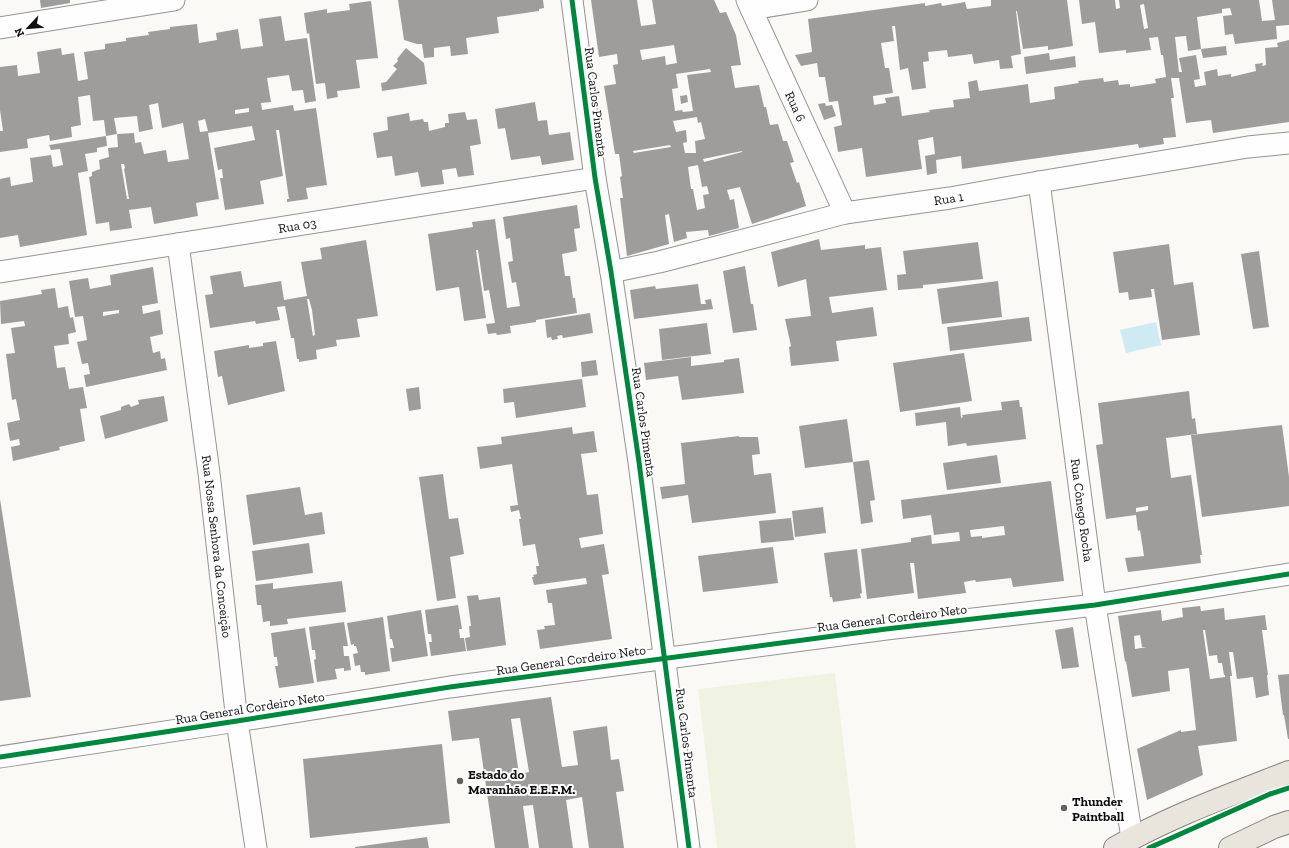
<svg xmlns="http://www.w3.org/2000/svg" width="1289" height="848" viewBox="0 0 1289 848" font-family="'Zilla Slab',serif">
  <rect width="100%" height="100%" fill="#fbf9f6"/>
  <path fill="#f0f3e1" d="M835,673L856,848H717L698,689Z"/>
  <path fill="#ceeaf2" d="M1156,322L1161,345L1126,353L1120,330Z"/>
  <g fill="#9f9d9b" fill-rule="evenodd">
    <path d="M40,0H70V3L41,8Z"/>
    <path d="M398,0H543L544,8L539,9V11L497,17L499,33L466,38L468,54L451,56L450,46L434,48V57L424,58L422,44H417L404,40Z"/>
    <path d="M591,0H637L641,26L656,24L652,0H714L720,13L726,12L736,35L741,65L731,66L735,88L759,85L764,107H766L770,125L778,124L783,141H787L794,162L790,163L797,183L799,182L806,206L752,224L740,187L727,190L730,200L734,199L739,228L709,236L708,230L686,232L687,238L674,242L669,214L665,215L669,244L627,256L620,198H623L620,177L622,176L619,154H615L604,86L616,84L613,65L618,64L617,54L599,57ZM674,45L677,63L666,65L665,56L642,60L640,50ZM710,69L711,72L687,75L693,111L683,112L682,110L675,111L672,89L678,88L676,74ZM697,117L698,123L701,122L705,139L695,141L696,153H685L683,143L687,142L686,130L676,132L673,121ZM670,145L671,147L634,153L633,151ZM742,151V152L704,162L703,159ZM698,165L702,187L707,186L709,194L703,195L705,208L697,210L693,189H691L688,167Z"/>
    <path d="M991,0H1067L1073,46L1048,50V46L1023,49L1017,11H1016L1021,54L1011,56L1013,68L1000,69L999,60L974,64L972,54L948,57L947,50L928,52L929,61L923,62L926,88L912,90L908,68L900,70L895,26H892L894,41L881,43L885,68H889L893,93L873,96L874,105L886,103L885,98L899,96L902,116L930,112L929,110L954,107L953,100L970,98L968,82L977,80L979,91L1028,84L1030,103L1055,99L1054,87L1079,83L1078,81L1103,78L1104,82L1118,80L1119,85L1130,84V87L1156,83L1155,79L1166,77L1163,55H1161L1158,37L1149,38L1151,50L1126,53V50L1099,53L1095,22L1082,24L1079,0H1115L1116,9L1120,8L1119,0H1259L1262,21L1275,20L1272,0H1289V25L1276,26L1277,39L1235,44L1233,34L1225,35L1223,16L1232,15L1230,8L1222,9V13L1197,17L1201,49L1188,51L1186,36L1175,37L1179,72H1182L1179,58L1196,55L1200,79L1194,80L1195,87L1206,85L1204,72L1217,69L1218,76L1231,74V77L1256,71L1255,64L1263,63L1262,66L1266,65L1265,48L1278,47L1277,43L1289,40V122L1213,133L1211,120L1186,123L1179,78H1171L1174,98H1171L1176,137L1163,138L1164,144L1139,148L1138,144L962,169L961,156L936,160L937,173L927,175L925,156L935,154L933,137L918,140L922,169L866,177L862,148L838,152L834,127L842,125L838,101L829,102L825,77H819L817,63L801,66L795,55L812,52L808,19L925,3V6L941,3L942,6L965,2L967,9L991,6ZM1144,4L1148,28L1144,29L1140,5Z"/>
    <path d="M371,1L378,58L356,60L360,88L337,91L338,97L327,99L325,83L316,84L309,33L307,34L304,13L327,9V13L350,10L349,4Z"/>
    <path d="M281,16L285,41L307,38L316,101L305,103L303,90L292,91L289,75L267,78L271,102L261,103L262,110L293,105L294,111L316,108L327,185L306,188L308,199L287,202V199H289L279,130H276L283,176L260,181L264,204L225,210L220,178H223L222,169L218,170L214,148L255,140L252,126L208,133L219,199L196,203L198,216L154,224L151,207L129,210L132,228L110,231L109,222L96,224L89,177L92,176V172L100,169L99,160L109,157L108,148L118,147L117,134L106,136L104,120L93,121L90,95L78,97L81,125L71,127L72,137L50,141L49,135L27,139L28,148L0,152V131H3L0,110V67L17,65L18,76L40,73L37,52L61,48L62,55L74,53L78,81L88,79L84,52L105,49V44L126,41V38L149,35L148,32L170,29V27L197,24L199,43L217,40L216,33L238,29L241,49L263,46L259,19ZM158,103L162,128L183,123L189,159L168,162L166,150L144,154L141,142L135,143L134,133L117,134L114,118L137,116L139,132L153,129L149,105ZM249,108V112L235,114V110ZM205,119L208,131L200,132L198,121ZM121,164H124L125,168L124,169L129,199H127Z"/>
    <path d="M1226,46L1227,55L1203,58L1201,49Z"/>
    <path d="M406,48L424,63L427,84L382,91L381,83L386,82L397,69L393,66L398,61L397,59Z"/>
    <path d="M1049,53L1050,60L1075,56L1076,67L1026,74L1024,57Z"/>
    <path d="M687,95L688,102L681,104L680,96Z"/>
    <path d="M535,102L538,121L547,120L549,135L570,132L574,160L542,165L540,156L511,160L505,128L498,129L495,109Z"/>
    <path d="M825,103L826,106L832,105L836,116L824,120L818,104Z"/>
    <path d="M465,112L467,120L477,119L481,144L470,146L474,175L458,177L456,168L442,170L444,184L421,187L418,172L395,176L392,156L377,158L373,133L388,130L387,117L409,113L410,121L423,119L424,122H428L429,131L445,127V123H449L448,114Z"/>
    <path d="M106,136L107,146L97,148V152L85,154L88,171L78,173L87,235L20,247L18,235L0,238V179L10,177L11,186L33,182L30,158L51,155L53,167L63,165L60,149L51,150L49,145Z"/>
    <path d="M577,205L580,228L574,229L577,251L562,254L565,276H570L573,298H575L577,313L536,320V322L510,326L511,333L497,335L496,333L488,334L486,324L495,323L489,290L484,291L478,250H476L486,318L464,321L459,287L436,291L428,234L473,227L472,222L495,219L507,308L520,306L516,282L512,283L508,262L513,261L510,238L506,239L503,217Z"/>
    <path d="M819,239L821,250L865,245V249L881,247L887,290L829,297L832,313L873,307L877,336L836,341L839,361L791,366L789,347L791,346L785,319L811,316L806,279L778,287L771,252Z"/>
    <path d="M366,240L378,316L357,319L360,337L336,340L337,346L316,350L317,359L299,362V359H297L294,338H291L285,306L277,307L280,320L256,324L255,321L210,328L205,295L213,294L210,276L241,271L244,287L281,281L284,300L307,296L301,262L322,259L320,248ZM307,299H309L312,310L315,335L313,336Z"/>
    <path d="M978,242L983,279L923,285V288L898,290L897,275L906,274L903,251Z"/>
    <path d="M1169,244L1174,285L1193,282L1200,335L1162,340L1154,289H1151L1152,297L1129,300L1128,292L1119,293L1113,252Z"/>
    <path d="M1259,251L1269,327L1253,329L1241,254Z"/>
    <path d="M745,266L751,304H753L757,330L733,333L723,271Z"/>
    <path d="M153,267L158,303L142,306L143,314L160,310L163,334L150,337L153,353L160,351L161,359L165,358L167,370L86,387L84,375L90,374L88,363L82,364L77,342L87,340L83,316L75,317L69,281L88,278L90,289L111,285L110,275ZM119,310V313L103,316V312Z"/>
    <path d="M998,281L1002,317L942,324L937,289Z"/>
    <path d="M698,284L701,304H706L705,300L711,299L713,309L634,319L630,290L655,286L656,289Z"/>
    <path d="M55,288L58,308L68,306L70,318L73,317L76,332L68,334L69,344L54,346L57,368L65,367L69,389L83,387L87,408L80,409L85,441L59,447L60,450L13,461L11,447L20,445L19,439L10,441L7,423L20,420L16,399L12,400L6,354L15,353L11,328L25,326L24,321L1,324L0,301L42,294L41,290Z"/>
    <path d="M590,313L593,333L563,338L562,335L557,336L558,339L552,340L551,337L547,338L545,320Z"/>
    <path d="M1029,317L1032,341L950,351L947,327Z"/>
    <path d="M707,323L711,354L662,360L659,329Z"/>
    <path d="M276,341L285,391L228,405L222,376L218,377L214,351L249,345V348L263,346V343Z"/>
    <path d="M964,353L972,401L900,412L893,363Z"/>
    <path d="M691,357V366L724,362V360L739,358L744,393L682,400L678,376L646,380L644,363Z"/>
    <path d="M596,360L598,375L582,377L581,362Z"/>
    <path d="M582,379L586,407L516,418L514,402L504,403L503,389Z"/>
    <path d="M419,387L421,409L409,411L406,389Z"/>
    <path d="M1189,391L1192,419L1195,418L1197,434L1166,438L1171,478L1191,475L1202,555H1200L1201,563L1128,572L1125,558L1144,556L1140,530L1138,531L1136,515L1106,519L1096,445L1103,444L1098,403ZM1148,506V510L1136,512V508Z"/>
    <path d="M164,396L168,421L105,439L100,416L121,410V407L129,404L131,407L139,404L138,400Z"/>
    <path d="M1019,400L1020,407H1022L1026,439L967,446L966,443L948,446L946,422L916,426L915,413L960,407L961,418L963,417L962,415L1002,410L1001,402Z"/>
    <path d="M847,419L853,462L805,468L799,426Z"/>
    <path d="M1282,425L1289,477V506L1202,517L1191,435Z"/>
    <path d="M572,427L573,434L594,431L597,452L581,454L587,495L598,494L603,534L579,538L581,548L604,544L609,574L602,575L612,639L540,649L537,630L545,629L544,626L555,625L552,603H548L546,590L587,584L586,578L534,585L532,577H534L533,575L537,574L536,566H539L535,544L523,546L519,519H521L519,510L511,512L510,506L518,505L512,464L480,469L477,447L502,444L501,437Z"/>
    <path d="M739,436V437H758L760,454L752,455L754,475L771,473L776,513L692,523L688,495L662,499L660,487L685,484L681,443Z"/>
    <path d="M997,455L1001,483L947,490L943,463Z"/>
    <path d="M869,460L875,500L870,501L873,522L861,524L853,462Z"/>
    <path d="M443,474L449,519L458,518L464,554L450,557L456,598L437,601L419,477Z"/>
    <path d="M1051,481L1064,581L1013,587L1011,578L976,582L975,580L964,582L966,593L918,599L914,563H910L914,593L867,599L861,549L911,542V538L931,535L932,544L960,541L959,532L934,535L931,515L903,519L901,500ZM1004,526L1005,535L982,538V536L971,537L970,530Z"/>
    <path d="M300,487L305,515L322,512L325,534L253,545L246,495Z"/>
    <path d="M0,499L31,697L0,701Z"/>
    <path d="M823,507L826,533L795,537L792,511Z"/>
    <path d="M791,518L794,540L761,543L759,521Z"/>
    <path d="M309,543L313,573L256,581L252,551Z"/>
    <path d="M773,547L778,583L703,592L698,556Z"/>
    <path d="M857,549L862,593L860,594L861,598L833,602L832,597H830L824,553Z"/>
    <path d="M342,581L346,612L287,619L288,624L270,626V621L263,622L261,605H257L255,585L273,583V589Z"/>
    <path d="M478,595L479,600L500,597L506,645L467,651L465,638L470,637L469,626H471L467,596Z"/>
    <path d="M458,605L462,629H459L460,638H464L466,651L431,656L429,642H432L431,634H428L425,610Z"/>
    <path d="M1200,606L1201,611L1224,608L1225,620L1265,615L1267,630H1262L1268,675H1267L1269,695L1256,698L1253,677L1237,679L1233,652H1229L1232,676H1230L1237,741L1198,746L1203,775L1147,800L1137,749L1181,730V732L1196,730L1189,668L1168,671L1170,691L1132,697L1126,661L1125,662L1118,616L1161,610L1162,621L1183,617L1182,608ZM1203,630H1205L1209,656L1217,655L1218,663H1222L1224,675H1225V677L1210,679ZM1140,635L1142,647H1147L1135,649L1134,636Z"/>
    <path d="M421,610L428,656L392,662L390,648H394L392,639H390L387,616Z"/>
    <path d="M383,617L390,671L365,675V672H361L360,665L355,666L353,654L358,653L356,646H354V644L351,645L347,623Z"/>
    <path d="M344,622L348,646H343L344,656H349L351,670L344,671V668L335,669L337,679L317,682L314,660L316,659L315,650H312L309,627Z"/>
    <path d="M1073,627L1079,667L1062,669L1055,630Z"/>
    <path d="M305,628L314,683L279,688L275,666H278L277,657H274L271,633Z"/>
    <path d="M1289,674V739H1288L1284,715H1283L1278,675Z"/>
    <path d="M551,697L562,767L578,765L573,731L607,726L611,760L619,759L624,791L616,792L624,848H589L582,797L566,800L573,848H539L533,805L523,806L529,848H495L479,738L452,741L448,711ZM520,718L529,772L519,774L511,719Z"/>
    <path d="M442,744L450,823L310,838L303,759Z"/>
    <path d="M427,837L429,848H355V847Z"/>
  </g>
  <g fill="none" stroke-linecap="round" stroke-linejoin="round">
    <defs>
      <g id="minor">
        <path d="M572,0L595,178L611,272L639,462L689,848"/>
        <path id="s1" d="M747,0L845,213"/>
        <path d="M751,9L807,0"/>
        <path d="M0,28L174,0"/>
        <path id="s2" d="M1039,182L1095,605L1132,838"/>
        <path id="s3" d="M178,244L209,473L237,721L256,848"/>
        <path id="s4" d="M0,272L595,178"/>
        <path id="s5" d="M611,272L659,262L721,246L845,213L950,198L1039,182L1248,147L1289,143"/>
        <path d="M0,757L237,721L450,687L886,629L1095,605L1289,574"/>
      </g>
      <g id="primary">
        <path d="M1115,848C1170,816 1230,795 1289,772"/>
        <path d="M1230,848L1274,827L1289,822"/>
      </g>
    </defs>
    <use href="#minor" stroke="#959493" stroke-width="23"/>
    <use href="#primary" stroke="#838280" stroke-width="24"/>
    <use href="#minor" stroke="#fefefe" stroke-width="21"/>
    <use href="#primary" stroke="#eae5dc" stroke-width="22"/>
    <defs>
      <g id="cycleway">
        <path d="M572,0L595,178L611,272L639,462L689,848"/>
        <path d="M0,757L237,721L450,687L886,629L1095,605L1289,574"/>
        <path d="M1149,848L1270,794L1289,788"/>
      </g>
    </defs>
    <use href="#cycleway" stroke="#fff" stroke-width="8"/>
    <use href="#cycleway" stroke="#00873e" stroke-width="5"/>
  </g>
  <g fill="#626160" stroke="#fff" stroke-width="1.5">
    <circle cx="460" cy="781" r="4"/>
    <circle cx="1064" cy="808" r="4"/>
  </g>
  <g text-anchor="middle" dominant-baseline="central" stroke-width="4" stroke-linejoin="round" paint-order="stroke">
    <g font-size="13" fill="#0f0f0f" stroke="#fff">
      <text transform="translate(596 102) rotate(83)">Rua Carlos Pimenta</text>
      <text stroke="none"><textPath href="#s1" startOffset="117">Rua 6</textPath></text>
      <text stroke="none"><textPath href="#s5" startOffset="346">Rua 1</textPath></text>
      <text stroke="none"><textPath href="#s4" startOffset="301">Rua 03</textPath></text>
      <text transform="translate(644 422) rotate(82)">Rua Carlos Pimenta</text>
      <text stroke="none"><textPath href="#s2" startOffset="331">Rua Cônego Rocha</textPath></text>
      <text stroke="none"><textPath href="#s3" startOffset="305">Rua Nossa Senhora da Conceição</textPath></text>
      <text transform="translate(892 618) rotate(-7)">Rua General Cordeiro Neto</text>
      <text transform="translate(571 660) rotate(-8)">Rua General Cordeiro Neto</text>
      <text transform="translate(250 708) rotate(-9)">Rua General Cordeiro Neto</text>
      <text transform="translate(687 743) rotate(83)">Rua Carlos Pimenta</text>
    </g>
    <g font-size="13" font-weight="bold" fill="#0f0f0f" stroke="#fff" text-anchor="start">
      <text x="468" y="774">Estado do<tspan x="468" dy="15">Maranhão E.E.F.M.</tspan></text>
      <text x="1072" y="801">Thunder<tspan x="1072" dy="15">Paintball</tspan></text>
    </g>
  </g>
  <g transform="translate(28 28) rotate(244)" stroke="#ffffff" stroke-width="3" paint-order="stroke">
  <path d="M0-3L7 15L0 10L-7 15Z" fill="#0f0f0f"/>
  <text y="-6" font-size="11" font-weight="bold" text-anchor="middle" fill="#0f0f0f">N</text>
  </g>
</svg>
